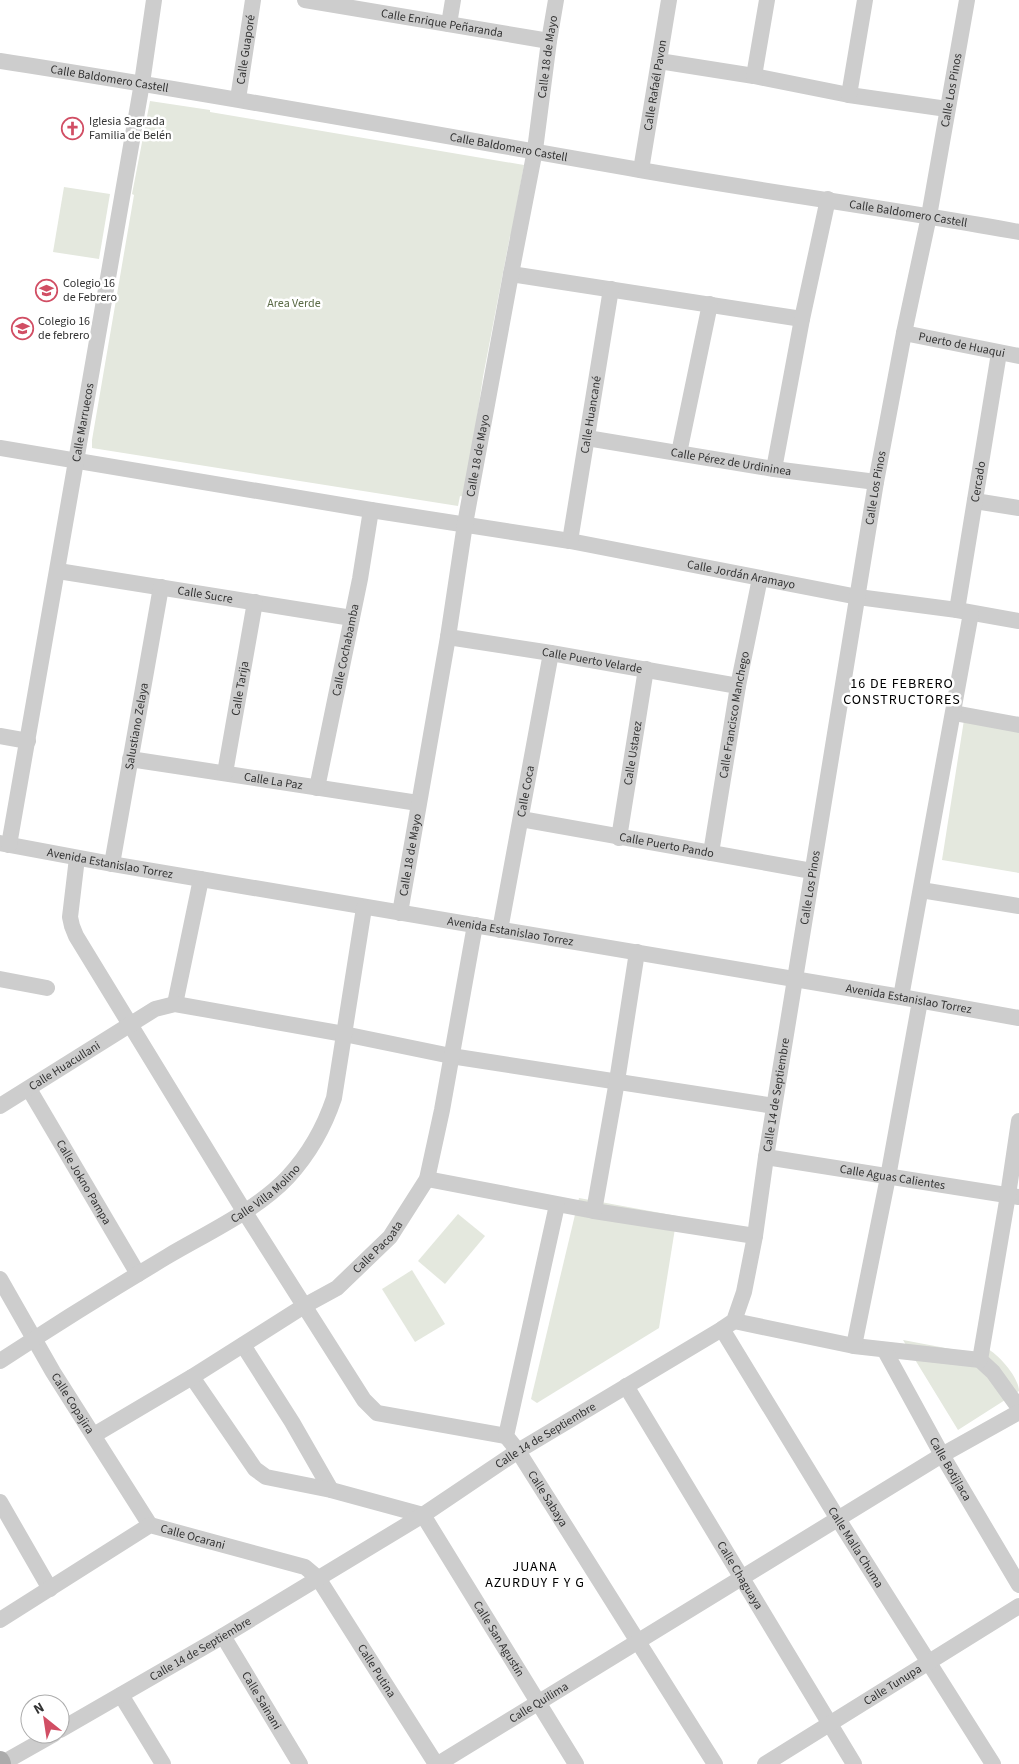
<svg xmlns="http://www.w3.org/2000/svg" width="1019" height="1764" viewBox="0 0 1019 1764" font-family="'Source Sans 3',sans-serif">
  <rect width="100%" height="100%" fill="#fff"/>
  <g fill="#e4e8de">
    <path d="M150,101L210,110V112L524,165L511,236H510L483,377L465,497L460,496L458,506L92,448V440L134,195L132,194Z"/>
    <path d="M64,187L110,194L99,259L53,252Z"/>
    <path d="M1019,718V873L942,860L964,720Z"/>
    <path d="M579,1198L677,1216L659,1328L537,1403L531,1399Z"/>
    <path d="M458,1214L485,1236L445,1284L418,1261Z"/>
    <path d="M412,1270L445,1324L415,1342L382,1289Z"/>
    <path d="M903,1340L972,1353L984,1347C997,1352 1019,1377 1019,1391L958,1430Z"/>
  </g>
  <g fill="none" stroke-linecap="round" stroke-linejoin="round">
    <g stroke="#cdcdcd" stroke-width="16">
      <path id="s1" d="M305,0L549,41"/>
      <path d="M449,24L453,0"/>
      <path id="s2" d="M0,61C214,94 427,133 640,170C766,192 893,209 1019,232"/>
      <path d="M659,61L754,76L849,95L947,109"/>
      <path d="M754,76L767,0"/>
      <path d="M849,95L865,0"/>
      <path id="s3" d="M238,99L253,0"/>
      <path id="s4" d="M641,170L669,0"/>
      <path d="M511,274L802,319"/>
      <path id="s5" d="M904,333L1019,356"/>
      <path id="s6" d="M587,438L774,469L876,482"/>
      <path id="s7" d="M0,448L371,510L570,541L858,597L957,610L1019,621"/>
      <path d="M679,453L710,304"/>
      <path d="M774,469L802,319L828,199"/>
      <path d="M975,501L1019,508"/>
      <path id="s8" d="M570,541L611,289"/>
      <path id="s9" d="M58,571L352,618"/>
      <path id="s10" d="M957,610L999,353"/>
      <path id="s11" d="M448,637L551,653L738,686"/>
      <path d="M954,713L1019,725"/>
      <path d="M0,736L28,741"/>
      <path id="s12" d="M130,759L418,803"/>
      <path id="s13" d="M225,773L255,602"/>
      <path id="s14" d="M317,788L360,579L371,510"/>
      <path id="s15" d="M521,819L812,871"/>
      <path id="s16" d="M619,838L646,669"/>
      <path id="s17" d="M0,843L112,864L901,997L1019,1018"/>
      <path id="s18" d="M9,845L142,83L154,0"/>
      <path id="s19" d="M711,853L738,686L760,578"/>
      <path d="M77,858L70,917L72,926L76,936L244,1211L364,1400L377,1413L506,1436"/>
      <path id="s20" d="M112,864L161,587"/>
      <path d="M921,890L1019,906"/>
      <path id="s21" d="M400,913L448,637L465,524L511,274L535,150L549,41L556,0"/>
      <path id="s22" d="M500,930L551,653"/>
      <path d="M0,979L47,988"/>
      <path d="M901,997L971,613"/>
      <path d="M175,1004L201,879"/>
      <path id="s23" d="M29,1089L138,1274"/>
      <path id="s24" d="M0,1106L155,1009L175,1004L344,1034L451,1056L774,1106"/>
      <path id="s25" d="M766,1157L1019,1197"/>
      <path d="M427,1179L594,1211L755,1236"/>
      <path id="s26" d="M557,1205L506,1436L518,1451L715,1764"/>
      <path d="M594,1211L617,1081L637,952"/>
      <path id="s27" d="M0,1279L53,1372L150,1525"/>
      <path d="M734,1321L854,1346L980,1360L993,1372L1019,1408"/>
      <path id="s28" d="M722,1329L838,1519L993,1764"/>
      <path d="M243,1345L292,1422L331,1490"/>
      <path d="M854,1346L888,1177L920,1001"/>
      <path id="s29" d="M885,1351L942,1455L1019,1585"/>
      <path d="M980,1360L1008,1195L1019,1121"/>
      <path id="s30" d="M0,1361C55,1325 111,1290 168,1256C207,1233 257,1210 288,1177C310,1153 324,1128 334,1098L364,908"/>
      <path id="s31" d="M192,1377L255,1469L266,1477L331,1490L423,1515L576,1764"/>
      <path id="s32" d="M626,1386L854,1764"/>
      <path id="s33" d="M94,1435L192,1377L304,1306L337,1288L390,1237L427,1179L442,1110L475,925"/>
      <path d="M0,1502L50,1589"/>
      <path id="s34" d="M0,1620L150,1525L305,1567L318,1578L436,1764"/>
      <path id="s35" d="M223,1636L300,1764"/>
      <path d="M121,1695L163,1764"/>
      <path id="s36" d="M60,1730L223,1636L423,1515L518,1451L722,1329L734,1321L744,1292L755,1236L766,1157L876,482L904,333L929,216L967,0"/>
      <path d="M1,1764L54,1734"/>
      <path id="s37" d="M438,1764L942,1455L1019,1412"/>
      <path id="s38" d="M765,1764L1019,1606"/>
    </g>
    <path stroke="#ababab" stroke-width="20" d="M0,1761L1,1764"/>
  </g>
  <defs>
    <symbol id="church-ring" viewBox="-11 -11 22 22"><circle r="9.5" fill="#fff" stroke="#d14e64" stroke-width="1.5"/><path d="M-1.2-6h2.4v3.5h3.3v2.4h-3.3V6h-2.4V-.1h-3.3v-2.4h3.3Z" fill="#d14e64"/></symbol>
    <symbol id="school-ring" viewBox="-11 -11 22 22"><circle r="9.5" fill="#fff" stroke="#d14e64" stroke-width="1.5"/><path d="M0-5L7-2L0 1L-7-2ZM-4 1L0 2.5L4 1V4Q0 6-4 4Z" fill="#d14e64"/></symbol>
  </defs>
  <g fill-rule="evenodd">
    <use href="#church-ring" x="60" y="116" width="25" height="25"/>
    <use href="#school-ring" x="34" y="278" width="25" height="25"/>
    <use href="#school-ring" x="10" y="316" width="25" height="25"/>
  </g>
  <g text-anchor="middle" dominant-baseline="central" stroke-width="5" stroke-linejoin="round" paint-order="stroke">
    <g font-size="12" fill="#333" stroke="#fff">
      <text stroke="none"><textPath href="#s1" startOffset="139">Calle Enrique Peñaranda</textPath></text>
      <text stroke="none"><textPath href="#s3" startOffset="50">Calle Guaporé</textPath></text>
      <text stroke="none"><textPath href="#s21" startOffset="869">Calle 18 de Mayo</textPath></text>
      <text stroke="none"><textPath href="#s2" startOffset="111">Calle Baldomero Castell</textPath></text>
      <text stroke="none"><textPath href="#s4" startOffset="86">Calle Rafaél Pavon</textPath></text>
      <text stroke="none"><textPath href="#s36" startOffset="2039">Calle Los Pinos</textPath></text>
      <text stroke="none"><textPath href="#s2" startOffset="516">Calle Baldomero Castell</textPath></text>
      <text stroke="none"><textPath href="#s2" startOffset="921">Calle Baldomero Castell</textPath></text>
      <text stroke="none"><textPath href="#s5" startOffset="59">Puerto de Huaqui</textPath></text>
      <text stroke="none"><textPath href="#s8" startOffset="128">Calle Huancané</textPath></text>
      <text stroke="none"><textPath href="#s18" startOffset="429">Calle Marruecos</textPath></text>
      <text stroke="none"><textPath href="#s21" startOffset="464">Calle 18 de Mayo</textPath></text>
      <text stroke="none"><textPath href="#s6" startOffset="146">Calle Pérez de Urdininea</textPath></text>
      <text stroke="none"><textPath href="#s10" startOffset="130">Cercado</textPath></text>
      <text stroke="none"><textPath href="#s36" startOffset="1634">Calle Los Pinos</textPath></text>
      <text stroke="none"><textPath href="#s7" startOffset="752">Calle Jordán Aramayo</textPath></text>
      <text stroke="none"><textPath href="#s9" startOffset="149">Calle Sucre</textPath></text>
      <text stroke="none"><textPath href="#s14" startOffset="141">Calle Cochabamba</textPath></text>
      <text stroke="none"><textPath href="#s11" startOffset="146">Calle Puerto Velarde</textPath></text>
      <text stroke="none"><textPath href="#s13" startOffset="86">Calle Tarija</textPath></text>
      <text stroke="none"><textPath href="#s19" startOffset="140">Calle Francisco Manchego</textPath></text>
      <text stroke="none"><textPath href="#s20" startOffset="140">Salustiano Zelaya</textPath></text>
      <text stroke="none"><textPath href="#s16" startOffset="86">Calle Ustarez</textPath></text>
      <text stroke="none"><textPath href="#s12" startOffset="145">Calle La Paz</textPath></text>
      <text stroke="none"><textPath href="#s22" startOffset="141">Calle Coca</textPath></text>
      <text stroke="none"><textPath href="#s15" startOffset="148">Calle Puerto Pando</textPath></text>
      <text stroke="none"><textPath href="#s21" startOffset="59">Calle 18 de Mayo</textPath></text>
      <text stroke="none"><textPath href="#s17" startOffset="112">Avenida Estanislao Torrez</textPath></text>
      <text stroke="none"><textPath href="#s36" startOffset="1229">Calle Los Pinos</textPath></text>
      <text stroke="none"><textPath href="#s17" startOffset="518">Avenida Estanislao Torrez</textPath></text>
      <text stroke="none"><textPath href="#s17" startOffset="922">Avenida Estanislao Torrez</textPath></text>
      <text stroke="none"><textPath href="#s24" startOffset="76">Calle Huacullani</textPath></text>
      <text stroke="none"><textPath href="#s36" startOffset="1019">Calle 14 de Septiembre</textPath></text>
      <text stroke="none"><textPath href="#s25" startOffset="128">Calle Aguas Calientes</textPath></text>
      <text stroke="none"><textPath href="#s23" startOffset="108">Calle Jokno Pampa</textPath></text>
      <text stroke="none"><textPath href="#s30" startOffset="314">Calle Villa Molino</textPath></text>
      <text stroke="none"><textPath href="#s33" startOffset="342">Calle Pacoata</textPath></text>
      <text stroke="none"><textPath href="#s27" startOffset="144">Calle Copajira</textPath></text>
      <text stroke="none"><textPath href="#s36" startOffset="568">Calle 14 de Septiembre</textPath></text>
      <text stroke="none"><textPath href="#s29" startOffset="135">Calle Botijlaca</textPath></text>
      <text stroke="none"><textPath href="#s26" startOffset="312">Calle Sabaya</textPath></text>
      <text stroke="none"><textPath href="#s34" startOffset="222">Calle Ocarani</textPath></text>
      <text stroke="none"><textPath href="#s28" startOffset="256">Calle Malla Chuma</textPath></text>
      <text stroke="none"><textPath href="#s32" startOffset="221">Calle Chaguaya</textPath></text>
      <text stroke="none"><textPath href="#s31" startOffset="432">Calle San Agustín</textPath></text>
      <text stroke="none"><textPath href="#s36" startOffset="162">Calle 14 de Septiembre</textPath></text>
      <text stroke="none"><textPath href="#s34" startOffset="465">Calle Putina</textPath></text>
      <text stroke="none"><textPath href="#s38" startOffset="150">Calle Tunupa</textPath></text>
      <text stroke="none"><textPath href="#s35" startOffset="75">Calle Sainani</textPath></text>
      <text stroke="none"><textPath href="#s37" startOffset="118">Calle Quilima</textPath></text>
    </g>
    <g font-size="12" fill="#333" stroke="#fff" text-anchor="start">
      <text x="89" y="121">Iglesia Sagrada<tspan x="89" dy="14">Familia de Belén</tspan></text>
      <text x="63" y="283">Colegio 16<tspan x="63" dy="14">de Febrero</tspan></text>
      <text x="38" y="321">Colegio 16<tspan x="38" dy="14">de febrero</tspan></text>
    </g>
    <g font-size="12" fill="#5a6a45" stroke="#fff">
      <text x="294" y="303">Area Verde</text>
    </g>
    <g font-size="14" letter-spacing="1" fill="#000" stroke="#fff">
      <text x="902" y="684">16 DE FEBRERO<tspan x="902" dy="16">CONSTRUCTORES</tspan></text>
      <text x="535" y="1567">JUANA<tspan x="535" dy="16">AZURDUY F Y G</tspan></text>
    </g>
  </g>
  <g transform="translate(45 1719) rotate(330)"><circle r="24" fill="#ffffff" stroke="#adadad"/>
  <path d="M0-4L9 19L0 12L-9 19Z" fill="#d14e64"/>
  <text y="-8" font-size="14" font-weight="bold" text-anchor="middle" fill="#333333">N</text>
  </g>
</svg>
